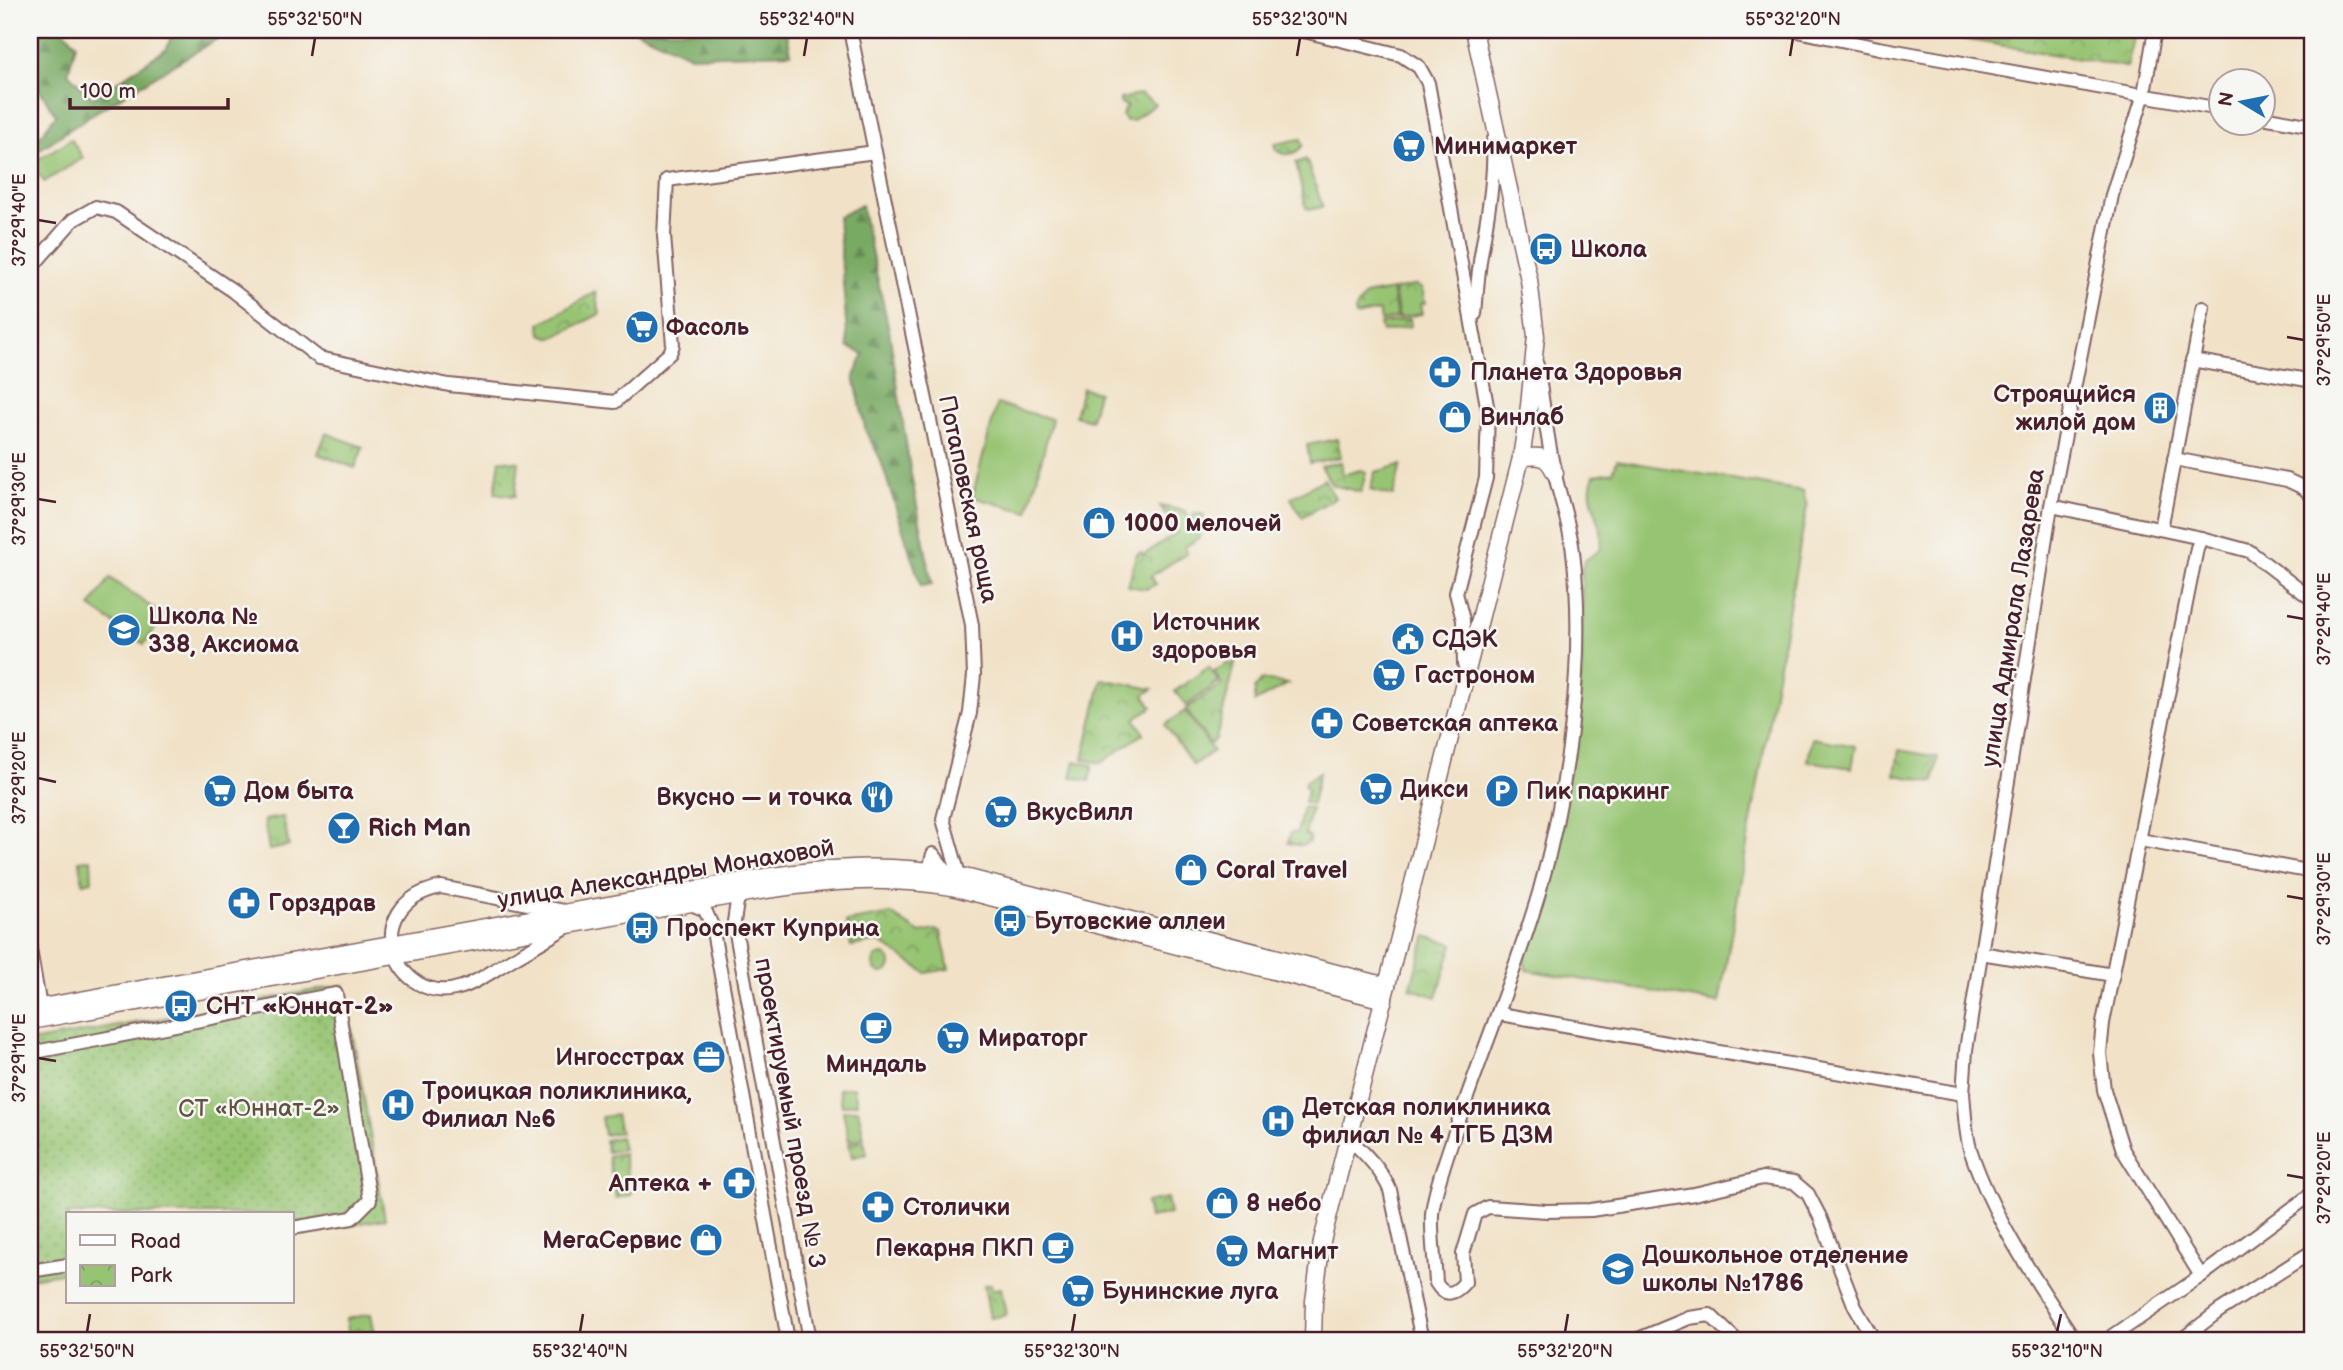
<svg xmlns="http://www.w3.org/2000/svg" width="2343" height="1370" viewBox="0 0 2343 1370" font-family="'Balsamiq Sans',sans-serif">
  <defs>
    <pattern id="forest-firs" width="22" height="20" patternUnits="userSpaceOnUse" patternTransform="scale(1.75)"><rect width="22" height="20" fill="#79aa64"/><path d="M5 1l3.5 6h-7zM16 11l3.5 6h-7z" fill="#658a53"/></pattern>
    <pattern id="park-crowns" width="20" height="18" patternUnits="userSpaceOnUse" patternTransform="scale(1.75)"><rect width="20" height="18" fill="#97c472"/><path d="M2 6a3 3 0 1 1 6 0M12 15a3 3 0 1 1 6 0" fill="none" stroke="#7d9f5e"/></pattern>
    <pattern id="garden-dots" width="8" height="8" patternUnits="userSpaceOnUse" patternTransform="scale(1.75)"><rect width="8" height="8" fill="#97c472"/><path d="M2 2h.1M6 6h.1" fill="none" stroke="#7d9f5e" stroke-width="1.8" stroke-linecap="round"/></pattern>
  </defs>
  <rect width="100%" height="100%" fill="#f6f6f2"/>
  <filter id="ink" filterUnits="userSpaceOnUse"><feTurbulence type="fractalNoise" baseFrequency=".0143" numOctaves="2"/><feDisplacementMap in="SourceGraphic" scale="14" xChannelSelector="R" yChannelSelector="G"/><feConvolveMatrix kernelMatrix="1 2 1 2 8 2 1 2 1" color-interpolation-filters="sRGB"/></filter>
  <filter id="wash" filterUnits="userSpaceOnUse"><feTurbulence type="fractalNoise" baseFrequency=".00686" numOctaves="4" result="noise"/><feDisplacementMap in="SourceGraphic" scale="28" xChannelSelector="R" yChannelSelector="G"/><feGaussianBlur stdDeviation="1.57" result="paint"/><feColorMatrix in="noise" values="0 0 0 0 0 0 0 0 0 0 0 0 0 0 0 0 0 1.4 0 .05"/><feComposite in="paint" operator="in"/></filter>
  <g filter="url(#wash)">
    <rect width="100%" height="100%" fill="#f1e2c7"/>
    <g fill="#97c472" stroke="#70724e" stroke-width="2">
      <path d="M71,139L83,158L44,182L32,163Z"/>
      <path d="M997,404L1052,419L1028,512L972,497Z"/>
      <path d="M1617,460L1803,491L1807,506L1719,1003L1526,970L1524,958L1546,888L1574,741L1582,666V568L1584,561L1600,550C1607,526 1588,504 1591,486C1591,482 1593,479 1594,475L1613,472Z"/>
      <path d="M1401,465L1393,496L1370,490L1375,472Z"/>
      <path d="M110,578L164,616L144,644L90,607Z"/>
      <path d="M1185,711L1213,751L1193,765L1165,725Z"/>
      <path d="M1812,738L1856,746L1852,768L1808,761Z"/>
    </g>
    <g fill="url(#forest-firs)" stroke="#626448" stroke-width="2">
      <path d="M30,30H64L76,44L68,73L93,98L167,48L173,30H228L217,39L96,112L30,156V149L56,115L30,75Z"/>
      <path d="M635,30H786L791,53L691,56Z"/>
      <path d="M861,205L889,330L910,469L932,584L921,586L880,458L866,432L854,376L864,354L848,347L838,217Z"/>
    </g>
    <g fill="url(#park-crowns)" stroke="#70724e" stroke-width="2">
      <path d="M1911,30H2136L2127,67Z"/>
      <path d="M1141,94L1155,104L1132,121H1126L1122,115L1127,106L1120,103V99Z"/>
      <path d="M1301,139L1303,145C1297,155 1283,157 1275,149V144Z"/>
      <path d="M1306,159L1323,207L1313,209L1306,208L1296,163Z"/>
      <path d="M1416,285L1422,289L1425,303L1420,304L1422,314L1399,318L1394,290Z"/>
      <path d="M1392,290L1397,318L1381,321L1379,311L1355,316V311L1365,295Z"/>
      <path d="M595,292L600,314L552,338L541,334L540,324Z"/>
      <path d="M1410,319L1411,326L1382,332L1380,324Z"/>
      <path d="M1082,388L1098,392L1091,420L1075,416Z"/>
      <path d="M326,433L363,447L355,468L318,454Z"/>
      <path d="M1337,439L1341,457L1310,463L1307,445Z"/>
      <path d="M500,460L519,462L515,496L495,493Z"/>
      <path d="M1341,462L1343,475L1360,470L1366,472L1361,492L1332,485L1321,466Z"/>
      <path d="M1324,479L1335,498L1302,517L1291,498Z"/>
      <path d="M1160,506L1185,511L1192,522L1194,513L1204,515L1199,538L1185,547L1187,553L1151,576L1156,584L1146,589L1128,586L1136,555L1141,552L1143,555L1177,533Z"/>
      <path d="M1236,661L1216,739L1210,744L1186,709L1222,684L1214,672L1228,663L1230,665Z"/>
      <path d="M1209,667L1219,682L1186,706L1175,691Z"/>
      <path d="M1102,679L1153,689L1144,695L1152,707L1135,719L1144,733L1101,763L1083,759Z"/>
      <path d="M1262,680L1288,684L1255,702V688Z"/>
      <path d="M1899,750L1938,757L1934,782L1895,775Z"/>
      <path d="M1075,761L1093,765L1089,781L1071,777Z"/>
      <path d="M1319,773L1312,804L1304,802L1308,787L1304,786L1305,782Z"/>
      <path d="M1303,807L1311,808L1305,835L1310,836L1309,842L1302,846L1288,843L1291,832L1297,833Z"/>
      <path d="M283,817L289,846L269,850L264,820Z"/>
      <path d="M91,859L92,881L83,883L79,861Z"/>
      <path d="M891,914L920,933L936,930L941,932L949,969L926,973L878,941L851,946L846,922Z"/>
      <path d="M1426,936L1453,944L1437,997L1410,988Z"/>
      <circle cx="882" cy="964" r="9"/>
      <path d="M854,1087L857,1103L842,1106L839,1089Z"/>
      <path d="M858,1109L864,1138L849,1141L843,1111Z"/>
      <path d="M616,1115L620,1132L604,1135L601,1117Z"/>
      <path d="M620,1137L623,1149L607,1152L605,1140Z"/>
      <path d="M864,1141L867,1154L852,1157L849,1144Z"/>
      <path d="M623,1153L628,1179L613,1181L608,1156Z"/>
      <path d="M629,1182L631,1195L616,1198L614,1185Z"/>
      <path d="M1167,1198L1170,1214L1149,1218L1146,1202Z"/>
      <path d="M991,1284L992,1290L1001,1288L1006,1315L990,1318L984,1285Z"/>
      <path d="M371,1314L376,1339L350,1340L346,1319Z"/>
    </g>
    <path fill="url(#garden-dots)" stroke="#70724e" stroke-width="2" d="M344,985L385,1219L292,1235V1214H68V1272L30,1278V1042Z"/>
  </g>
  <g filter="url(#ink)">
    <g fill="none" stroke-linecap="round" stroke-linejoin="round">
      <defs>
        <g id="minor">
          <path d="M850,30L972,625L974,675L970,713L943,819L961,882"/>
          <path d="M1300,30L1401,55L1419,67L1428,83L1488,411L1486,478L1456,593L1463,620L1464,664"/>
          <path d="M1793,30L1879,48L2220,109"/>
          <path d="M2262,117L2313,126"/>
          <path d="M30,269L73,220L96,207L116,212L232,290L319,358L449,385L615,402L670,353L673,345L664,236L667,180L875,152"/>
          <path d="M1475,314C1477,292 1478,270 1482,249C1488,213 1495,177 1493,141"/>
          <path d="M2192,360L2313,381"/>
          <path d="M1537,365C1543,401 1547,439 1555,475C1561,501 1570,526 1573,552C1586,658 1568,791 1539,893C1516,971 1484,1046 1458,1123C1450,1147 1434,1190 1432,1214C1431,1237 1435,1261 1436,1283C1445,1298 1455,1294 1465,1282L1463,1254L1475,1214L1488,1207L1547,1211L1591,1210L1694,1194L1763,1178L1794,1182L1808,1194L1820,1217L1855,1307L1874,1340"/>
          <path d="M2174,459L2287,480L2304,488L2313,497"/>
          <path d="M2051,506L2201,538L2249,551L2313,600"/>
          <path d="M2161,529L2203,308"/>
          <path d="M2140,840L2313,872"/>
          <path d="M927,878L933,854L950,876"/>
          <path d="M742,894L737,902L734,922L810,1340"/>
          <path d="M691,904L705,910L712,926L788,1340"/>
          <path d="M564,911L441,887C355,904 395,1010 462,987C478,982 494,970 509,961C528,950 547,939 565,928"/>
          <path d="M30,949L40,1007"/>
          <path d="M1981,953L2113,975"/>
          <path d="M1500,1014L1963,1094L1966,1050L2051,506L2112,195L2144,94L2155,30"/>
          <path d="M30,1053L336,994L370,1200L352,1218L292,1228"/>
          <path d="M1963,1094C1965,1112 1965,1134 1971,1152C1994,1220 2036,1281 2075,1340"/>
          <path d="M1349,1138C1366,1155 1380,1168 1390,1190L1422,1340"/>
          <path d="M30,1271L68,1265"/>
          <path d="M2201,1276L2123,1150L2104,1090L2100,1053L2103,1023L2197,548L2201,538"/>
          <path d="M1636,1340L1689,1318L1710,1315L1736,1340"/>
          <path d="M2107,1340L2201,1276L2313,1193"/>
          <path d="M2181,1340L2219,1311L2313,1251"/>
        </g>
        <g id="major">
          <path d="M1521,458C1540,455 1547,455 1555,473"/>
          <path d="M30,1009L764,877C832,867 884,863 953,874L1387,986"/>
          <path d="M30,1021L742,894C813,882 880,875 952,887L1384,1000"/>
          <path d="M1313,1340L1314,1301L1322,1241L1521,458L1529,406L1536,336L1529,280L1474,30"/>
        </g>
      </defs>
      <use href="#minor" stroke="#846362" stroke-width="16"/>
      <use href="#major" stroke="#846362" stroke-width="19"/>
      <use href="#minor" stroke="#fff" stroke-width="12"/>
      <use href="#major" stroke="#fff" stroke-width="16"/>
    </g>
  </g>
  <path fill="none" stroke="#4a1f2b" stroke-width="2.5" d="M312,56L315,38M804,56L807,38M1297,56L1300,38M1790,56L1793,38M38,220L56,223M2287,337L2304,340M38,499L56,502M2287,616L2304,619M38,778L56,782M2287,896L2304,899M38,1058L56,1061M2287,1175L2304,1178M87,1332L90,1314M580,1332L583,1314M1072,1332L1075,1314M1565,1332L1568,1314M2057,1332L2061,1314"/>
  <defs>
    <symbol id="supermarket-disc" viewBox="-11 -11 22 22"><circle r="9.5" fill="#1f6fb2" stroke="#f6f6f2"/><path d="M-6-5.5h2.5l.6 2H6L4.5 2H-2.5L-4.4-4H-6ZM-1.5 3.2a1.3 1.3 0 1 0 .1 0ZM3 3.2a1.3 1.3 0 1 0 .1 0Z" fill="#fff"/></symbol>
    <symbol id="bus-disc" viewBox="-11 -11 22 22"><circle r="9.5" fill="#1f6fb2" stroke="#f6f6f2"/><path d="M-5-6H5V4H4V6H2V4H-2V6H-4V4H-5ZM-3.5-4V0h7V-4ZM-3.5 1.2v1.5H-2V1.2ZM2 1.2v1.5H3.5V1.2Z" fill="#fff"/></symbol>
    <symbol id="pharmacy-disc" viewBox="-11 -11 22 22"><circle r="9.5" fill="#1f6fb2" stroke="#f6f6f2"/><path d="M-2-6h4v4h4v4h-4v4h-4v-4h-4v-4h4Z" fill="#fff"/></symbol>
    <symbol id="building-disc" viewBox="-11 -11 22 22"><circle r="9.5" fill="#1f6fb2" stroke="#f6f6f2"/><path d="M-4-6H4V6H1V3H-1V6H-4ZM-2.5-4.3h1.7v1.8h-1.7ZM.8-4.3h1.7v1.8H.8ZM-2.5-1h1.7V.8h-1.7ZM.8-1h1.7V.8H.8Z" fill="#fff"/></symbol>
    <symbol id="shop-disc" viewBox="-11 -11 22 22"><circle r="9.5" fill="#1f6fb2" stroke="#f6f6f2"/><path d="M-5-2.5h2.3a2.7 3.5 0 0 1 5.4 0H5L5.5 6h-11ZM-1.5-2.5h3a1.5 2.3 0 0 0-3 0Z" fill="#fff"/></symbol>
    <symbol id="school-disc" viewBox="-11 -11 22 22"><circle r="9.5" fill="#1f6fb2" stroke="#f6f6f2"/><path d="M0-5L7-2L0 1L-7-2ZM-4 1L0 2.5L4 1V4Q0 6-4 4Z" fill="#fff"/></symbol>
    <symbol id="hospital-disc" viewBox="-11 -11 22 22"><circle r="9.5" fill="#1f6fb2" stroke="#f6f6f2"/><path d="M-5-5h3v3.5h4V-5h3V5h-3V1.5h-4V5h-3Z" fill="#fff"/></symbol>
    <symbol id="civic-disc" viewBox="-11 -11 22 22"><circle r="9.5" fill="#1f6fb2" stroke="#f6f6f2"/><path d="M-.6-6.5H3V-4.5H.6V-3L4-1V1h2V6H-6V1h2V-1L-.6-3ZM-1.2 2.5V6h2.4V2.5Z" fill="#fff"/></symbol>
    <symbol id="parking-disc" viewBox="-11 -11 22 22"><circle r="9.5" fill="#1f6fb2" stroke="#f6f6f2"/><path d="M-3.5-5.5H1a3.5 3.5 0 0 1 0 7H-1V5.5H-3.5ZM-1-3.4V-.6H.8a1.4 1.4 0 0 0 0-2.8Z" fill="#fff"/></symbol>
    <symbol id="restaurant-disc" viewBox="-11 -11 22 22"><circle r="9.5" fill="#1f6fb2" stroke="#f6f6f2"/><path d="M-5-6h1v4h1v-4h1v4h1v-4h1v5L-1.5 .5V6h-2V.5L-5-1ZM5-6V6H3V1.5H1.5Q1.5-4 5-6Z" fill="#fff"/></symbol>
    <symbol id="bar-disc" viewBox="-11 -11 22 22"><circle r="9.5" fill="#1f6fb2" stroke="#f6f6f2"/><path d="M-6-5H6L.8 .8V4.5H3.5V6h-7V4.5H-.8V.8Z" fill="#fff"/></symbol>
    <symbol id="cafe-disc" viewBox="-11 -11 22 22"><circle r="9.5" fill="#1f6fb2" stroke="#f6f6f2"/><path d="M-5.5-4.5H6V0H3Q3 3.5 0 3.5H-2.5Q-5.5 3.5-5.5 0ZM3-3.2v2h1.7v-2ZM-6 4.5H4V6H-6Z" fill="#fff"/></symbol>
    <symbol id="office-disc" viewBox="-11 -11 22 22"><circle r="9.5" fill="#1f6fb2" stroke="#f6f6f2"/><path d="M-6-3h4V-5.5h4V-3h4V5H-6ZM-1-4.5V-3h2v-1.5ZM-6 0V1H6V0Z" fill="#fff"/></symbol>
  </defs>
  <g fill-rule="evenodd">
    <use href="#supermarket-disc" x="1390" y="127" width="38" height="38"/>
    <use href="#bus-disc" x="1527" y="230" width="38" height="38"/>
    <use href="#supermarket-disc" x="623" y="308" width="38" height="38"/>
    <use href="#pharmacy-disc" x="1426" y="353" width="38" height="38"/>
    <use href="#building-disc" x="2141" y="389" width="38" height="38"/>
    <use href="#shop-disc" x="1436" y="398" width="38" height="38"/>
    <use href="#shop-disc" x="1080" y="504" width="38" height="38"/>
    <use href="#school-disc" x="105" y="611" width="38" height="38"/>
    <use href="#hospital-disc" x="1108" y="617" width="38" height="38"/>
    <use href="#civic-disc" x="1389" y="620" width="38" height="38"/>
    <use href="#supermarket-disc" x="1370" y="656" width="38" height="38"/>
    <use href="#pharmacy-disc" x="1308" y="704" width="38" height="38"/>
    <use href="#supermarket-disc" x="1357" y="770" width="38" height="38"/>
    <use href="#supermarket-disc" x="201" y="772" width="38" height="38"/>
    <use href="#parking-disc" x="1483" y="772" width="38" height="38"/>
    <use href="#restaurant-disc" x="858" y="778" width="38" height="38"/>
    <use href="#supermarket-disc" x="982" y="793" width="38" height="38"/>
    <use href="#bar-disc" x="325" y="809" width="38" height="38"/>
    <use href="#shop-disc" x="1172" y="851" width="38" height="38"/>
    <use href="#pharmacy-disc" x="225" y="884" width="38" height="38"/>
    <use href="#bus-disc" x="991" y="902" width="38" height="38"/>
    <use href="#bus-disc" x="623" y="909" width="38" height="38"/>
    <use href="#bus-disc" x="162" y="987" width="38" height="38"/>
    <use href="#cafe-disc" x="857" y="1009" width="38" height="38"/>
    <use href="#supermarket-disc" x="934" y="1019" width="38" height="38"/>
    <use href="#office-disc" x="690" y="1038" width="38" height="38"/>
    <use href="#hospital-disc" x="379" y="1086" width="38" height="38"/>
    <use href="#hospital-disc" x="1259" y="1102" width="38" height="38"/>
    <use href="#pharmacy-disc" x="720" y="1164" width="38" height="38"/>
    <use href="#shop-disc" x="1203" y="1184" width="38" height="38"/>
    <use href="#pharmacy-disc" x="859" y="1188" width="38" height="38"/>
    <use href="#shop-disc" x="687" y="1221" width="38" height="38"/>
    <use href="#cafe-disc" x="1039" y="1229" width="38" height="38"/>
    <use href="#supermarket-disc" x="1213" y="1232" width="38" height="38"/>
    <use href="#school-disc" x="1599" y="1250" width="38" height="38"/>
    <use href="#supermarket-disc" x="1059" y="1272" width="38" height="38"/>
  </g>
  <g text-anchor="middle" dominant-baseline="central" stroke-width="5" stroke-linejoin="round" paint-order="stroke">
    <g font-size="24" font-weight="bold" fill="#4a1f2b" stroke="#f6f6f2" text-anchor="start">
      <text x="1434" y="146">Минимаркет</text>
      <text x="1570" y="249">Школа</text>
      <text x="666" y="327">Фасоль</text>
      <text x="1470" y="372">Планета Здоровья</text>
      <text x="2136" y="394" text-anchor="end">Строящийся<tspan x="2136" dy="28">жилой дом</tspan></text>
      <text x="1480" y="417">Винлаб</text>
      <text x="1124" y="523">1000 мелочей</text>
      <text x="148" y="616">Школа №<tspan x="148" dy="28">338, Аксиома</tspan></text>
      <text x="1152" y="622">Источник<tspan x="1152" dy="28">здоровья</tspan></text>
      <text x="1432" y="639">СДЭК</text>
      <text x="1414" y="675">Гастроном</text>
      <text x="1352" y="723">Советская аптека</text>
      <text x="1400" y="789">Дикси</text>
      <text x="244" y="791">Дом быта</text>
      <text x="1526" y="791">Пик паркинг</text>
      <text x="852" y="797" text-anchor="end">Вкусно — и точка</text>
      <text x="1026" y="812">ВкусВилл</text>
      <text x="368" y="828">Rich Man</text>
      <text x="1216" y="870">Coral Travel</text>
      <text x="268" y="903">Горздрав</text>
      <text x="1034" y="921">Бутовские аллеи</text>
      <text x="666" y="928">Проспект Куприна</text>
      <text x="206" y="1006">СНТ «Юннат-2»</text>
      <text x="978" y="1038">Мираторг</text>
      <text x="684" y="1057" text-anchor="end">Ингосстрах</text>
      <text x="876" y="1064" text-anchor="middle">Миндаль</text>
      <text x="422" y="1091">Троицкая поликлиника,<tspan x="422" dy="28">Филиал №6</tspan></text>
      <text x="1302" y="1107">Детская поликлиника<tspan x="1302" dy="28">филиал № 4 ТГБ ДЗМ</tspan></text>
      <text x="714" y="1183" text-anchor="end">Аптека +</text>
      <text x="1246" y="1203">8 небо</text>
      <text x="903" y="1207">Столички</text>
      <text x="682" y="1240" text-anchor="end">МегаСервис</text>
      <text x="1034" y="1248" text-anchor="end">Пекарня ПКП</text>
      <text x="1256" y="1251">Магнит</text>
      <text x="1642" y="1255">Дошкольное отделение<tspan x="1642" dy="28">школы №1786</tspan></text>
      <text x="1102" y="1291">Бунинские луга</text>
    </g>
    <g font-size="24" fill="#4a1f2b" stroke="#f6f6f2">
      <text transform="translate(968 499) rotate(78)">Потаповская роща</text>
      <text transform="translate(2013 618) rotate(-81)">улица Адмирала Лазарева</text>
      <text transform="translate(666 874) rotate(-9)">улица Александры Монаховой</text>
      <text transform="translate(790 1113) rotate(80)">проектируемый проезд № 3</text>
    </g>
    <g font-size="24" fill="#615140" stroke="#f6f6f2">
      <text x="259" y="1108">СТ «Юннат-2»</text>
    </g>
  </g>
  <rect width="2343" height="1370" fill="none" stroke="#f6f6f2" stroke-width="77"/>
  <rect x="66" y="1212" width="228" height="91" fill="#f6f6f2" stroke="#b1a0a2" stroke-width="2"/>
  <rect x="80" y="1235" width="35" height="10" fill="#ffffff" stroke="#b1a0a2" stroke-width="2"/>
  <text x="130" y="1248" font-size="21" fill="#4a1f2b">Road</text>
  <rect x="80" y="1265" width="35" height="21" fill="url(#park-crowns)" stroke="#b1a0a2" stroke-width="2"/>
  <text x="130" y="1282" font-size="21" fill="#4a1f2b">Park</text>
  <g transform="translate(2242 102) rotate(280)"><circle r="33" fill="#f6f6f2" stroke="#b1a0a2" stroke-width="2"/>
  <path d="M0-5L12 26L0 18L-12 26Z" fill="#1f6fb2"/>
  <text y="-10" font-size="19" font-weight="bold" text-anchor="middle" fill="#4a1f2b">N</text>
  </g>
  <path d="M70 98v10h158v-10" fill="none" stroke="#4a1f2b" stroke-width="3.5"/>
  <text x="80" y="98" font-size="21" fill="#4a1f2b" stroke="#f6f6f2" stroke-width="5" paint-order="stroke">100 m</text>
  <rect x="38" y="38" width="2266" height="1294" fill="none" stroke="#4a1f2b" stroke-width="2.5"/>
  <g font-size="18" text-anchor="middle" fill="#4a1f2b">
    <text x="315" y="25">55°32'50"N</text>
    <text x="807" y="25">55°32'40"N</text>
    <text x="1300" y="25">55°32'30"N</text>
    <text x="1793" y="25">55°32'20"N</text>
    <text transform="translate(19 220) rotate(-90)" y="6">37°29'40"E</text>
    <text transform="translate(2324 340) rotate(-90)" y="6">37°29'50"E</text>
    <text transform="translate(19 499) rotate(-90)" y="6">37°29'30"E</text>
    <text transform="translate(2324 619) rotate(-90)" y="6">37°29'40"E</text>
    <text transform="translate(19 778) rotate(-90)" y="6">37°29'20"E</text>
    <text transform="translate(2324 899) rotate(-90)" y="6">37°29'30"E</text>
    <text transform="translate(19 1058) rotate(-90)" y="6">37°29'10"E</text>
    <text transform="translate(2324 1178) rotate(-90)" y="6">37°29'20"E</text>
    <text x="87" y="1357">55°32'50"N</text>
    <text x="580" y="1357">55°32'40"N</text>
    <text x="1072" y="1357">55°32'30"N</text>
    <text x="1565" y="1357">55°32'20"N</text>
    <text x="2057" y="1357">55°32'10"N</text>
  </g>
</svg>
